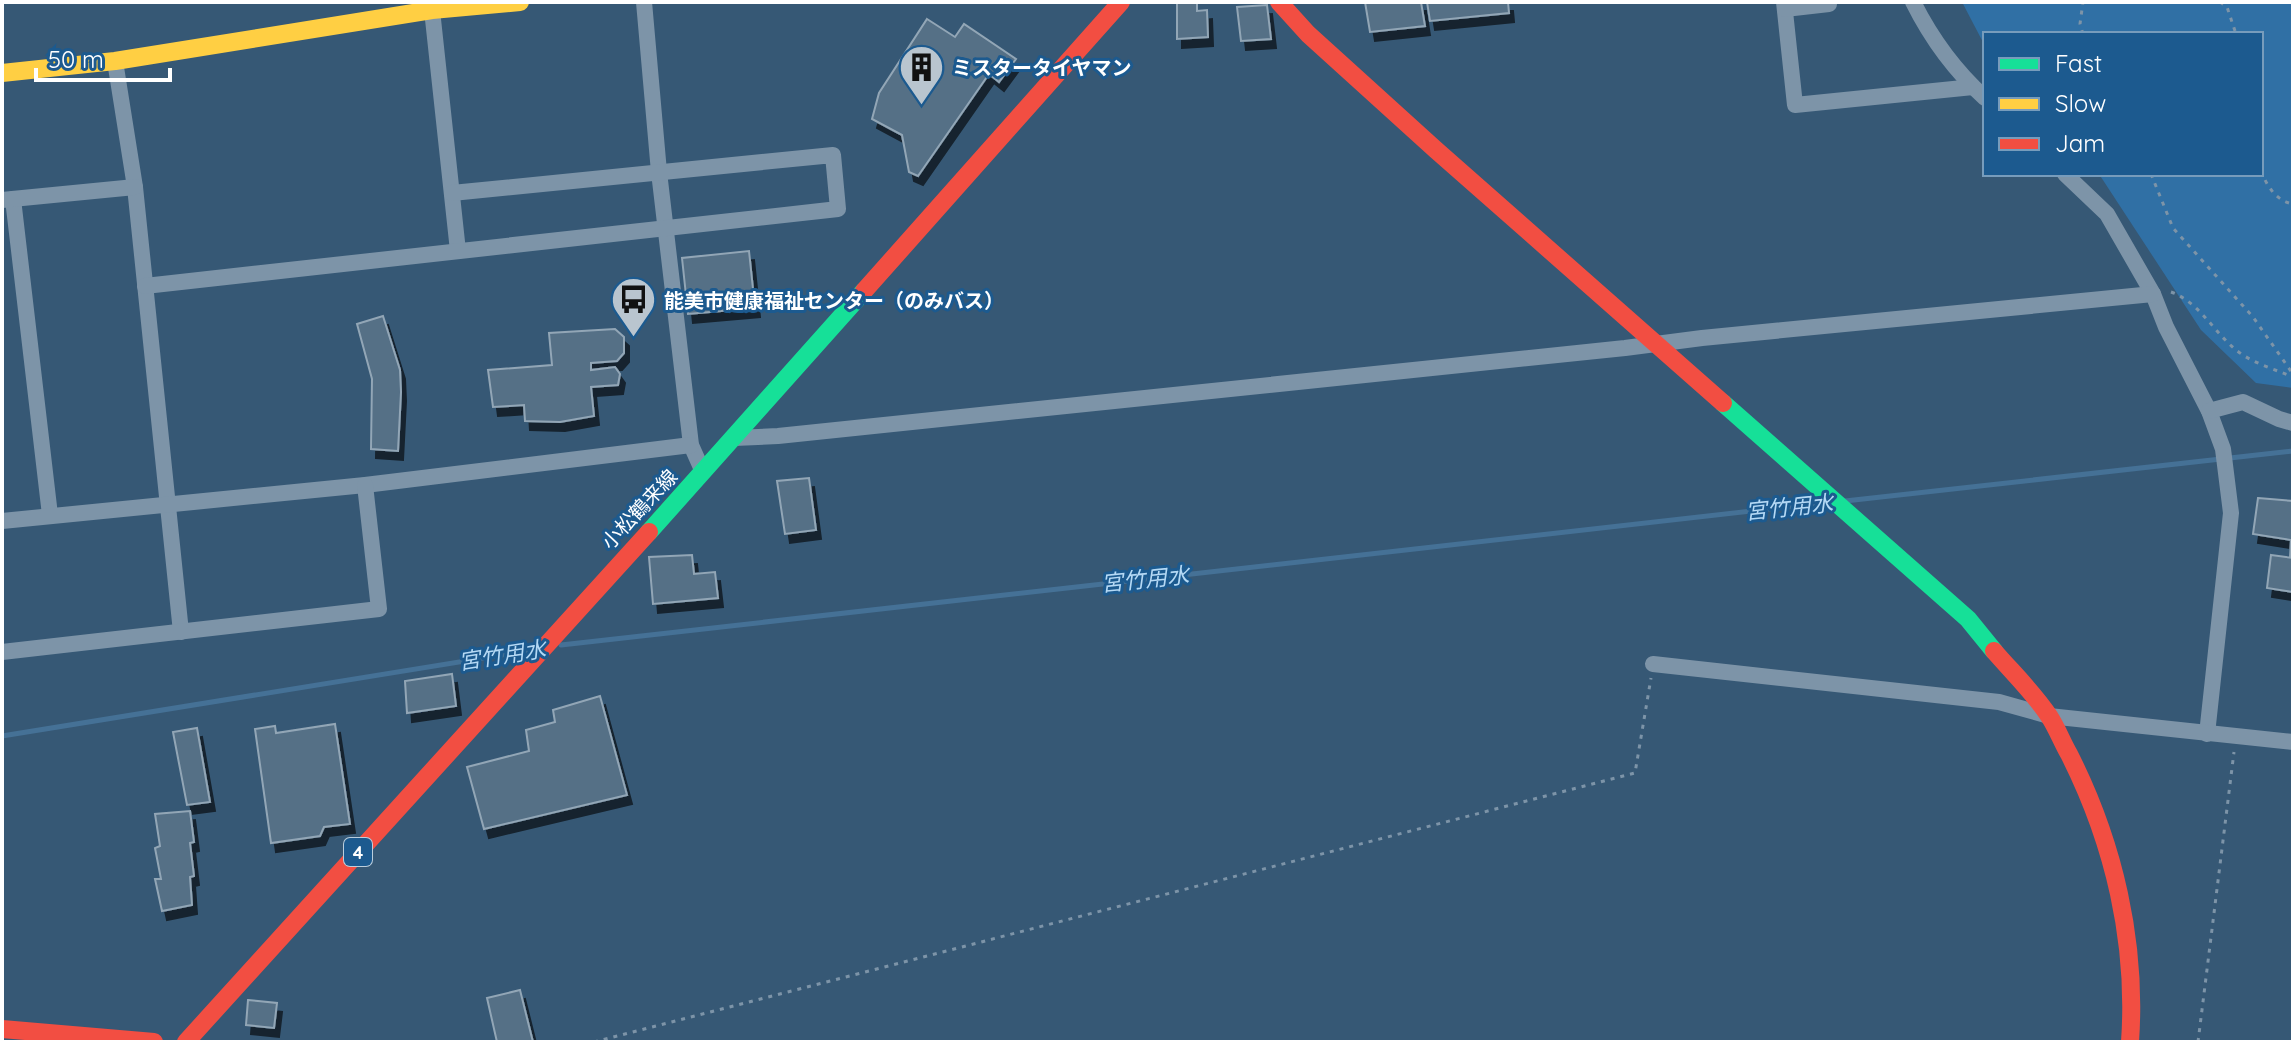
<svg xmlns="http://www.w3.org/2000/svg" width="2295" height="1044" viewBox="0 0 2295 1044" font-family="Quicksand,'Noto Sans JP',sans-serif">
  <defs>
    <filter id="shadow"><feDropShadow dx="5" dy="9" stdDeviation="0" flood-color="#0009"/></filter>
  </defs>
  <rect width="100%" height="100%" fill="#365875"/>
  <path fill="#3070a5" d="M1962,2H2293V388L2256,383L2201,330L2099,174H2261V34H1985V46Z"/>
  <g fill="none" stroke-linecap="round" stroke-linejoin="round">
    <g stroke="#457196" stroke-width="5">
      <path d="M1845,501L2293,451"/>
      <path d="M561,645L1823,503"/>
      <path d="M2,736L527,651"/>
    </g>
  </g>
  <g fill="#546f86" stroke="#92a6b6" stroke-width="2" filter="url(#shadow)">
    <path d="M1177,2H1197V11L1207,10L1208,37L1177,39Z"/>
    <path d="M1365,2H1421L1425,26L1370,32Z"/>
    <path d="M1427,2H1508L1509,13L1430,21Z"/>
    <path d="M1267,5L1271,39L1241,41L1237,7Z"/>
    <path d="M927,19L955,37L964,24L1016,59L999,82L989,74L918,176L909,172L902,135L872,119L879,93Z"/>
    <path d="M749,251L755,308L688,314L682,258Z"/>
    <path d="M383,316L400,370L401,392L398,451L371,449L372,379L357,324Z"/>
    <path d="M615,329L624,337V353L617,361L591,363V370L615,367L620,374L618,385L591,387L594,416L560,422L525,421L524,405L493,407L488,370L552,365L549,333Z"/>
    <path d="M809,478L816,530L785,534L777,481Z"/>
    <path d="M2258,498L2293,501V558H2290L2291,540L2253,534Z"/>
    <path d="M692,555L694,574L715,572L718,598L653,604L649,557Z"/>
    <path d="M2271,555L2293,558V592L2267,588Z"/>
    <path d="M452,674L456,706L407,713L405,681Z"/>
    <path d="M600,696L627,795L484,829L467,767L529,751L526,730L555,722L553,710Z"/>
    <path d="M335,724L350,824L324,827L320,836L271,843L255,729L275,726L276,733Z"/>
    <path d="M197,728L210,802L187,805L173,732Z"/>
    <path d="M190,811L194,842L190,843L194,876L190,877L192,905L162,911L155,879H161L155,848L160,846L155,814Z"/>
    <path d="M520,990L533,1042H497L487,998Z"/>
    <path d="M248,1000L277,1003L274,1028L246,1025Z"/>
  </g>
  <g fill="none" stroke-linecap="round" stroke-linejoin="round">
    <g stroke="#7d94a8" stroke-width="3" stroke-dasharray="4 6" stroke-linecap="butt">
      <path d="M2220,2L2227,7L2236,34"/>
      <path d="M2083,34L2080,24L2083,2"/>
      <path d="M2261,171C2267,186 2276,201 2293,204"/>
      <path d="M2151,174L2173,228L2253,317L2293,374"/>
      <path d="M2171,292C2199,302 2213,331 2236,350C2252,363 2274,369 2293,377"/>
      <path d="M594,1042L1635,773L1651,678"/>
      <path d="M2198,1042L2234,752"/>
    </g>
    <g stroke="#7d94a8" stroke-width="16">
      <path d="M644,2L659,172L691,445L703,472"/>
      <path d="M1784,2L1795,105L1973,87"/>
      <path d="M1913,2C1931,38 1955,71 1985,98"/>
      <path d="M1785,9L1829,4"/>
      <path d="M432,10L458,251"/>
      <path d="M115,61L135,187L181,632"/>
      <path d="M2065,174L2107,214L2153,294L2166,327L2209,411L2223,449L2231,513L2207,734"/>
      <path d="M13,199L50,515"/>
      <path d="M2,200L135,187"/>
      <path d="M145,286L838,209L833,155L452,193"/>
      <path d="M2209,411L2243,402L2279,419L2293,423"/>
      <path d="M734,438L778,436L1625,348L1702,338L2153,294"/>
      <path d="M2,521L365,485L691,445"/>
      <path d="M2,652L379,609L365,485"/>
      <path d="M1653,664L1999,702L2049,716L2293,742"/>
    </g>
    <g stroke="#16e098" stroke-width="18">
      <path d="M1723,403L1968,619L1994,651"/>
      <path d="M649,532L864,291"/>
    </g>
    <path stroke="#ffcf43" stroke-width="18" d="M2,73L115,61L432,10L520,2"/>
    <g stroke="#f24e42" stroke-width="18">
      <path d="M1279,2L1308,34L1436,150L1723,403"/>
      <path d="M864,291L1121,2"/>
      <path d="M1994,651C2012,672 2034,693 2049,716C2057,728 2062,742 2069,754C2114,843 2137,942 2130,1042"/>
      <path d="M2,1029L154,1042"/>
      <path d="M186,1042L649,532"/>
    </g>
  </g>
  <defs>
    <symbol id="building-pin" viewBox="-11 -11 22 30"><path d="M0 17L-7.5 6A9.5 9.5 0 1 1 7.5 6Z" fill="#b9c5cf" stroke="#1c5a8f"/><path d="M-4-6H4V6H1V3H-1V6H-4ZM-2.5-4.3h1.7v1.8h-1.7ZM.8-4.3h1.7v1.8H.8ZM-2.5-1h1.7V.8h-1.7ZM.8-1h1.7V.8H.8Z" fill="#111"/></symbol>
    <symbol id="bus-pin" viewBox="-11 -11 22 30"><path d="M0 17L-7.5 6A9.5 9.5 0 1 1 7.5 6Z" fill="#b9c5cf" stroke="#1c5a8f"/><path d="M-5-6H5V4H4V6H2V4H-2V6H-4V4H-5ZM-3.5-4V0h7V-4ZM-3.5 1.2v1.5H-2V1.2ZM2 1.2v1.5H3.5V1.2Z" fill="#111"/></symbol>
  </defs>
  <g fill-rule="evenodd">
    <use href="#building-pin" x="896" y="42" width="51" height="69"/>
    <use href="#bus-pin" x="608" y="274" width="51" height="69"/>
  </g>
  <g text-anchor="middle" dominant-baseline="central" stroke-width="6" stroke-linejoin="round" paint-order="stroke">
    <rect fill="#1c5a8f" stroke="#bbcedd" stroke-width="2" x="344" y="838" width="28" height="28" rx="6"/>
    <g font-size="18" font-weight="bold" fill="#fff">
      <text x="358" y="852">4</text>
    </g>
    <g font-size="20" font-weight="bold" fill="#fff" stroke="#1c5a8f" text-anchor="start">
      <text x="952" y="67">ミスタータイヤマン</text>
      <text x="664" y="300">能美市健康福祉センター（のみバス）</text>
    </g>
    <g font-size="20" fill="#fff" stroke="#1c5a8f">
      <text transform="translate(639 509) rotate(-47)">小松鶴来線</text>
    </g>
    <g font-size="22" font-style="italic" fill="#b5d9f5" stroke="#1c5a8f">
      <text transform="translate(1789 507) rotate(-6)">宮竹用水</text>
      <text transform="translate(1145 579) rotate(-6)">宮竹用水</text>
      <text transform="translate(502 655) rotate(-9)">宮竹用水</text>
    </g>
  </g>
  <rect width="2295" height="1044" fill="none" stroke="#ffffff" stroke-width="8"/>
  <rect x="1983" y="32" width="280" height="144" fill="#1c5a8f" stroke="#779cbc" stroke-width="2"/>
  <rect x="1999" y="58" width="40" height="12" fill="#16e098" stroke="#779cbc" stroke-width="2"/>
  <text x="2055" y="72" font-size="24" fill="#ffffff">Fast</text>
  <rect x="1999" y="98" width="40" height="12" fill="#ffcf43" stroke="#779cbc" stroke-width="2"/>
  <text x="2055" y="112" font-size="24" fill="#ffffff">Slow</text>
  <rect x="1999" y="138" width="40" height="12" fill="#f24e42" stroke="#779cbc" stroke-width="2"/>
  <text x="2055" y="152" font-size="24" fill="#ffffff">Jam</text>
  <path d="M36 68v12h134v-12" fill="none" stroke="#ffffff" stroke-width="4"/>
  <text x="48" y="68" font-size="24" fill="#ffffff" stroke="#1c5a8f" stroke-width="6" paint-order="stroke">50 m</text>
</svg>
